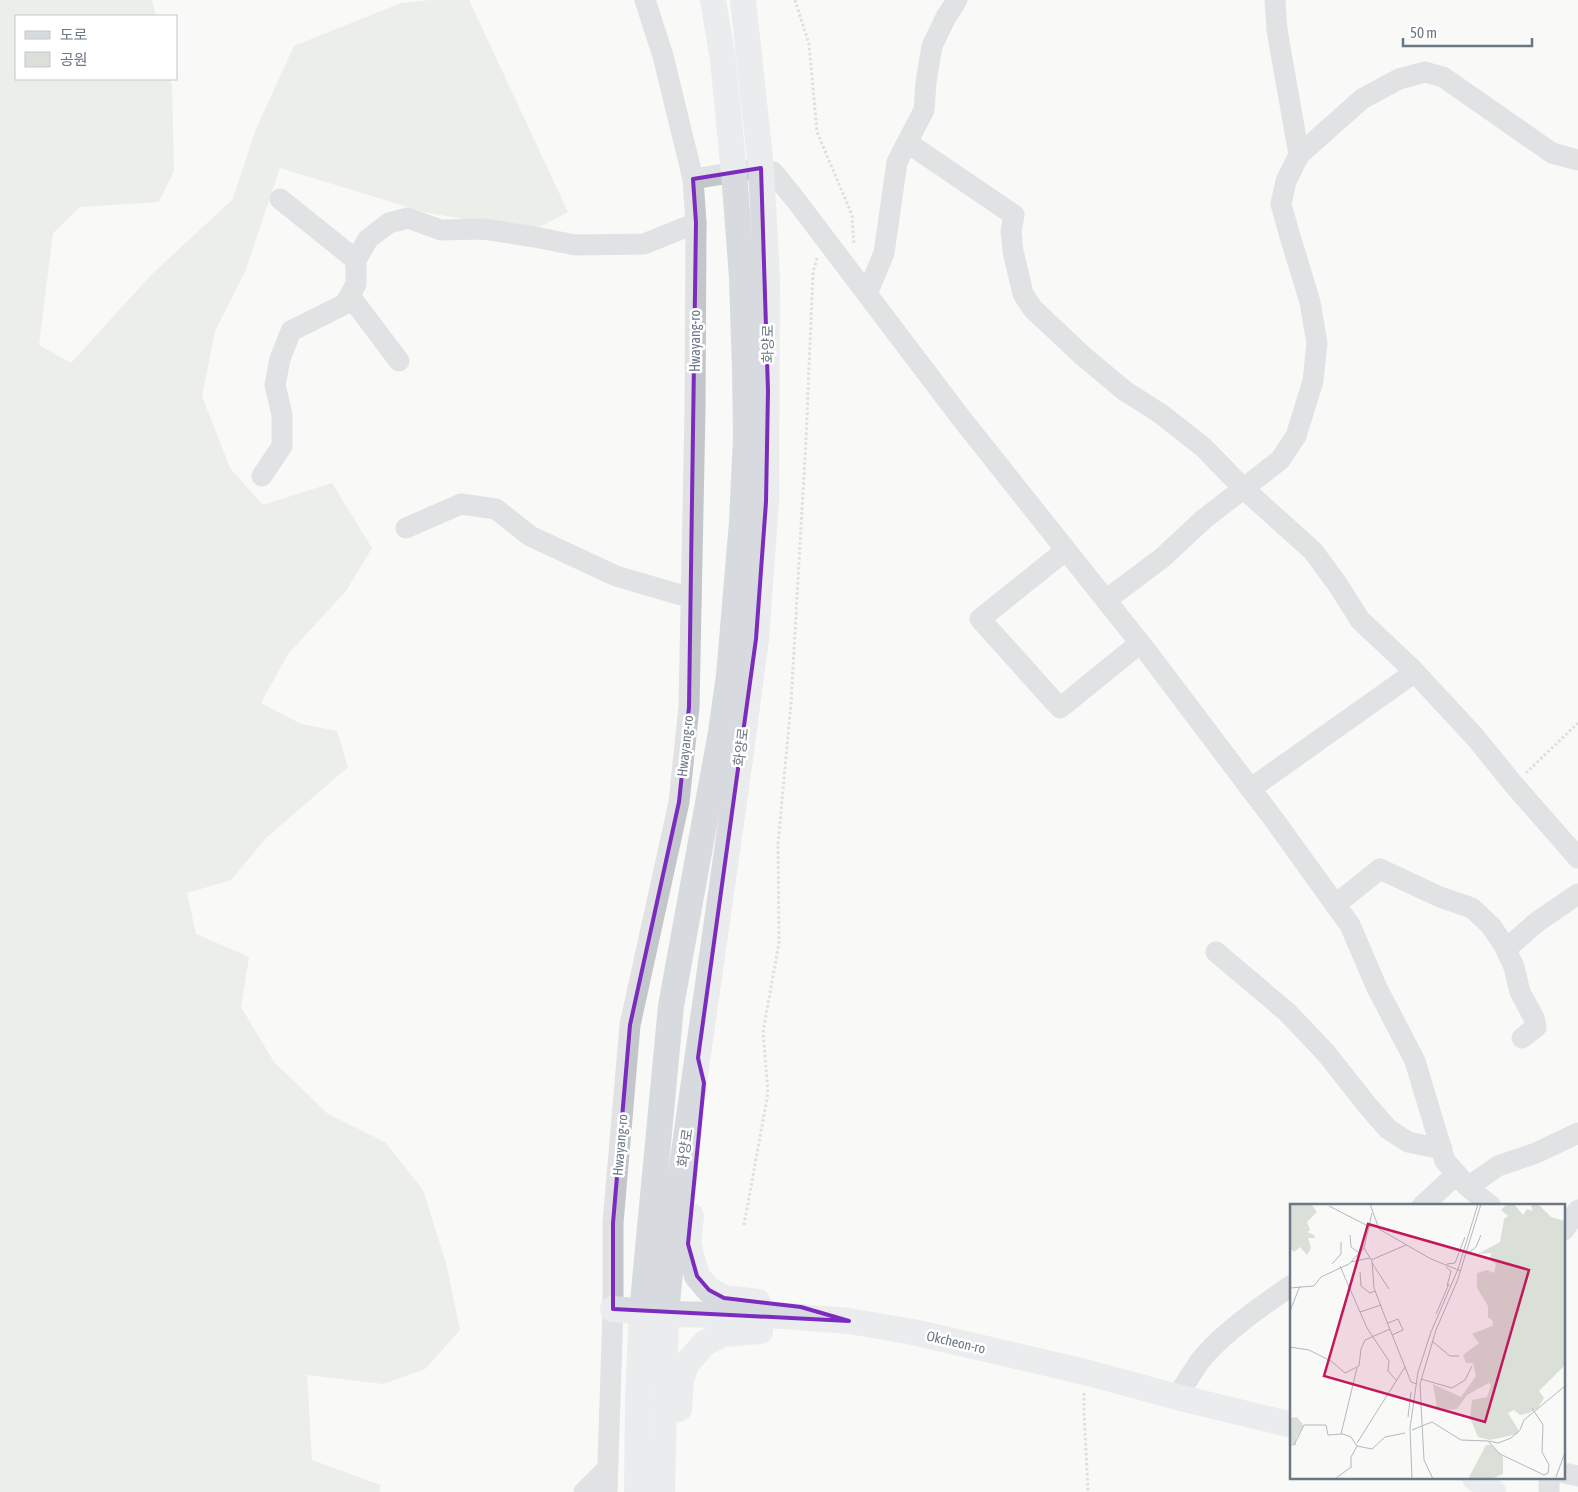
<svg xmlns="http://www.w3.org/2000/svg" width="1578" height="1492" viewBox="0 0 1578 1492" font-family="'Asap Condensed','Noto Sans KR',sans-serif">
  <rect width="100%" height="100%" fill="#f9f9f7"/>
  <path fill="#dadfd8" d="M0,0H152L156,16H16V79H170L172,87L174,171L159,202L80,207L53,233L39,345L71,363L151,275L233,199L255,131L294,46L401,3L431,0H469L568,212L532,231L424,212L280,168L245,272L215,331L202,396L230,468L263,505L332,483L372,548L346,591L288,654L261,703L301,724L337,731L348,767L266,838L231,880L187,893L196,934L249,957L241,1007L274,1062L328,1114L385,1142L423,1190L446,1263L460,1330L425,1369L383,1384L307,1375L312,1460L380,1485V1492H0Z"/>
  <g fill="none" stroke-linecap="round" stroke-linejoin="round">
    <g stroke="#bdbfc2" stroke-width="3" stroke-dasharray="2.5 2.5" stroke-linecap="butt">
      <path d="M795,0L809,44L817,132L852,215L854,245"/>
      <path d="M1526,773L1578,723"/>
      <path d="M744,1225L768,1093L763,1032L779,943L778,844L791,703L806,439L813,272L817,258"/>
      <path d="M1084,1393V1411L1088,1492"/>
    </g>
    <g stroke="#c3c6ca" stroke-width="21">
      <path d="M1275,0L1277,30L1299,155"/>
      <path d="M908,143L1014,215L1011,231L1013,251L1023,294L1033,309L1083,356L1125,391L1161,414L1203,447L1243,488L1313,551L1338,585L1360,620L1411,668L1475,737L1514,785L1578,858"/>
      <path d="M693,179L761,168L773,172L795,199L961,418L1148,653L1275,821L1350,925L1377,988L1415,1061L1445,1161L1468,1187L1491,1206"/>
      <path d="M280,199L356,260"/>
      <path d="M867,294L884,253L897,162L924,110L926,82L932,46L946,17L957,0"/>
      <path d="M350,296L399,361"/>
      <path d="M262,476L282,446V415L275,385L280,359L291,331L345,304L356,284V260L368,239L389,223L408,218L441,230L483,229L535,237L575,245L644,244L696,223"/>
      <path d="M406,528L461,504L496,509L530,536L616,576L691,598"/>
      <path d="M1066,550L980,619L1060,708L1140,643"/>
      <path d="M1106,600L1162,558L1204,519L1280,460L1296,436L1313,381L1317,343L1310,302L1289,233L1281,204L1286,181L1299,155L1362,99L1399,79L1425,72L1443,77L1552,153L1578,160"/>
      <path d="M1250,789L1415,672"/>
      <path d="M1335,905L1380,869L1440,897L1472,908L1491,926L1504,945L1514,967L1520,992L1534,1018L1536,1027L1522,1038"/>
      <path d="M1506,949L1537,922L1578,894"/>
      <path d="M1216,952L1287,1012L1326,1053L1367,1105L1388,1129L1408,1142L1442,1149"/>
      <path d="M1468,1187L1498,1166L1536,1153L1578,1133"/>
      <path d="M1422,1206L1457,1174"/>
      <path d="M1564,1230L1578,1210"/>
      <path d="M1177,1397C1184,1385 1192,1373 1200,1361C1221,1334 1263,1305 1292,1285"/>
      <path d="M1564,1473L1578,1476"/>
      <path d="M1549,1478V1492"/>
      <path d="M584,1492L607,1469"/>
      <path d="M607,1492L613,1309V1223L630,1025L679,802L689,707L695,410L696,223L693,179L663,56L645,0"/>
    </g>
    <g stroke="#d7dbdf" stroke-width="26">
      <path d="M691,1216L688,1244L697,1276L709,1290L724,1298L758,1302"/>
      <path d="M613,1309L666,1314L786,1316L849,1321L913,1332L1085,1372L1177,1397L1292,1425"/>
      <path d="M679,1409L681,1380L687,1363L705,1343L724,1334L760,1331"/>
      <path d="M1475,1478L1486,1485L1493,1492"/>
      <path d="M637,1492L638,1399L642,1312L671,1006L721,732L729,675L742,522L746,437L745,369L742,278L734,172L723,60L713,0"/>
      <path d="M662,1492L666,1314L677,1201L737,781L756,639L766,502L767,280L761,168L743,0"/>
    </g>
  </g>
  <path d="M0 0H1578V1492H0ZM761,168L768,391L766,502L756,639L698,1058L704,1083L688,1244L697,1276L709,1290L724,1298L801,1307L849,1321L613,1309V1223L630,1025L679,802L689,707L696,223L693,179Z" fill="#f9f9f7" fill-opacity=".55" fill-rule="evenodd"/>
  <path fill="none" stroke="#7b2cbf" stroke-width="4" stroke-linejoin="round" d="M761,168L768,391L766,502L756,639L698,1058L704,1083L688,1244L697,1276L709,1290L724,1298L801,1307L849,1321L613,1309V1223L630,1025L679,802L689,707L696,223L693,179Z"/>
  <g text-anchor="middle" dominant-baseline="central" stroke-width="5" stroke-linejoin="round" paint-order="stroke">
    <g font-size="14" fill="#6a7785" stroke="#fff">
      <text transform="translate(695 341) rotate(-90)">Hwayang-ro</text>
      <text transform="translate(768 344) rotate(-90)">화양로</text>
      <text transform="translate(685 746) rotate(-84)">Hwayang-ro</text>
      <text transform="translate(741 747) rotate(-83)">화양로</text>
      <text transform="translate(620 1145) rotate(-85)">Hwayang-ro</text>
      <text transform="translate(685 1148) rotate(-82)">화양로</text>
      <text transform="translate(956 1342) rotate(13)">Okcheon-ro</text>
    </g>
  </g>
  <g transform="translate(1290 1204)">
    <rect width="275" height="275" fill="#f9f9f7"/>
    <path d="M0,0H21L27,8L17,18L20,26L17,28L24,31L25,34H18L21,44L17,51L10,43L4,48L0,44ZM217,0H224L233,11L237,5L243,7L241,2L248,0L261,13L275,17V161L249,187L254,194L248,204L239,209L230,211L224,206L218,209L228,225V230L200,236L188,233L180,214L182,196L197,193L201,182L199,179L177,191L167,205L154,206L147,205L143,180L171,193L186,172L183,159H176L173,151L189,139L182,130L202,122L203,117L198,113V102L187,84V69L197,66L204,69L206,60L200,55L201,49L188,50L210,38L214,15L218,12L211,6ZM7,213L14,222L6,234V241L1,242L0,214ZM196,241H201L213,253V270L201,275H178Z" fill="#dadfd8"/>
    <path fill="none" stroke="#b3b9bf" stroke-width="1" d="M80,0L89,25L141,55L171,67M39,2L80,23M60,31L61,43L69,49M74,44L82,57L84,84L97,118L121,178L127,180M177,50L186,43L191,31M81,56L116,41M61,58L80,54M82,59L99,85M42,60L51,50V38M157,60L165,59L175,33M50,62L77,124L99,157L98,167L107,177M156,63L161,67L157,82M70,68L71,82L80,89L85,87M0,84L24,82L31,73L59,60L74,44L82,9M0,107L10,82M70,108L91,101M146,110L159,80M98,119L108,115L113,126L102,131M142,137L160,152H169M0,143L19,146L41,157L55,169L69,162L71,145L75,136L100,125M131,175L162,184L175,176L182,162M118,213L121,188M122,226L142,218L171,236L198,237L210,250L254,271L258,269L259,261L252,248L253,221L242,204M51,230L67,164M199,237L208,239L221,234L230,226L234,216L275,182M67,239L115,163M4,241L14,221H36L38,231L53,230L61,233L67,242M67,242L82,245L95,233L115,229M61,264V253L67,242M266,273L274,251M45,275L61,263M122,275L120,224L128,168L141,128L168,65L188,0M143,275L134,256L130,180L146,126L168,75L191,0"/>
    <path fill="#c2185b" fill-opacity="0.15" stroke="#c2185b" stroke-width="2.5" d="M78,20L239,66L195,218L34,172Z"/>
    <rect width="275" height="275" fill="none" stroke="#6a7785" stroke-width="2.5"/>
  </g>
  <rect x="15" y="15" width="162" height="65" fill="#ffffff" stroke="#c3c9ce"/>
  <rect x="25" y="31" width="25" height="8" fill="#d7dbdf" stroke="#c3c9ce"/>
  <text x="60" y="40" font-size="15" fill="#6a7785">도로</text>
  <rect x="25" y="52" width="25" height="15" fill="#dadfd8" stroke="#c3c9ce"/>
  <text x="60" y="65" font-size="15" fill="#6a7785">공원</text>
  <path d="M1403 38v8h129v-8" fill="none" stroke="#6a7785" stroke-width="2.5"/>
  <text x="1410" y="38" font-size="15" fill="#6a7785" stroke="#ffffff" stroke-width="4" paint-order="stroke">50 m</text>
</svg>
